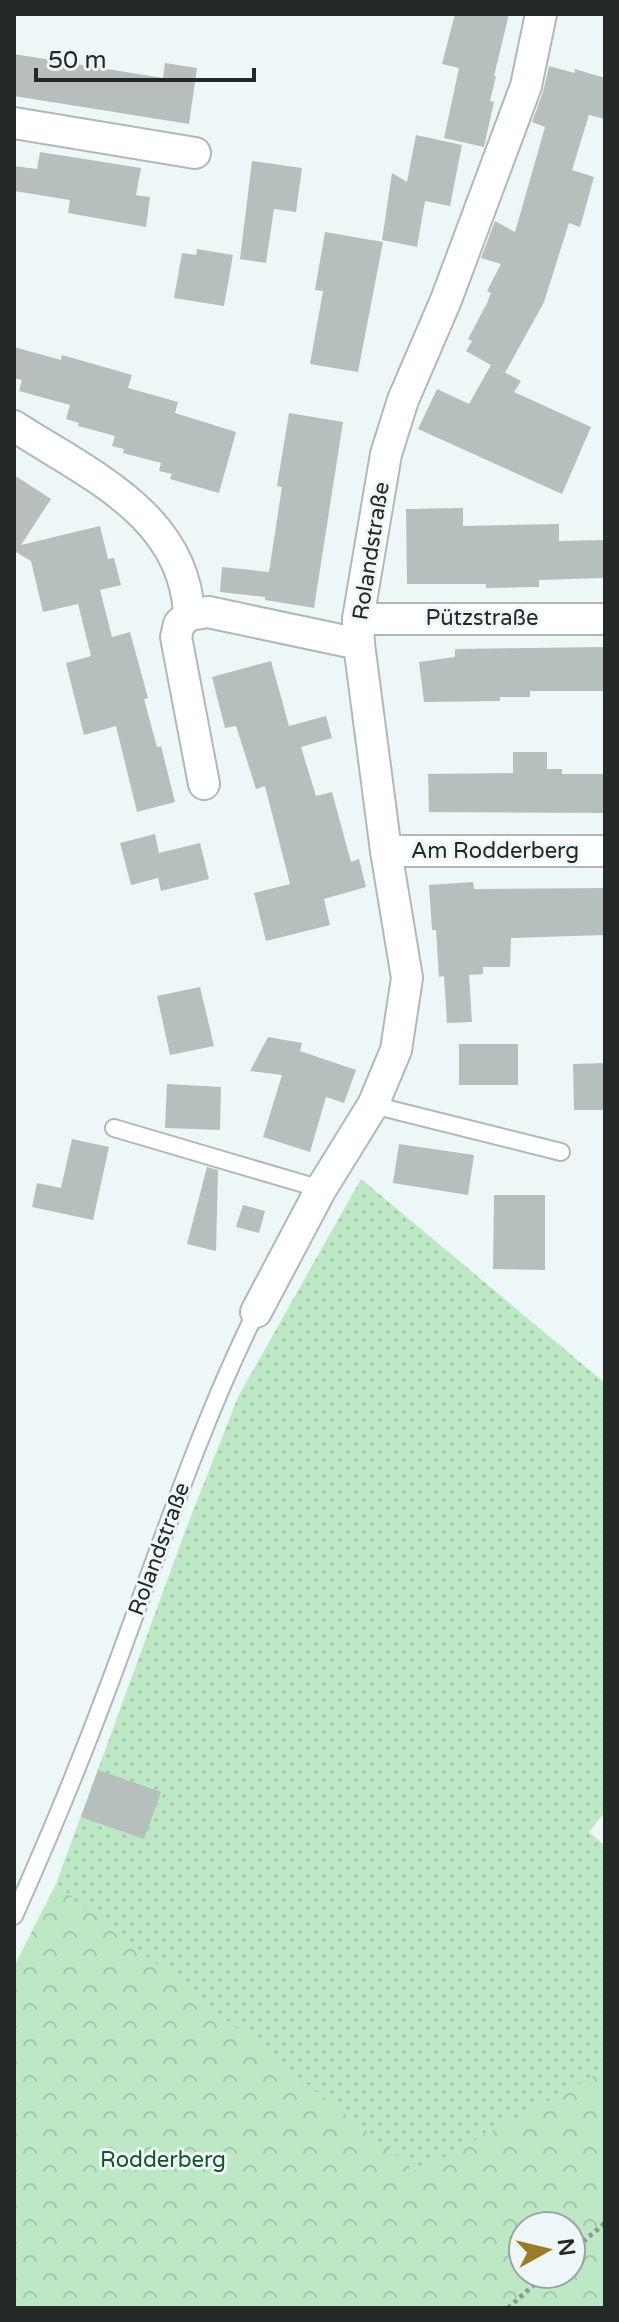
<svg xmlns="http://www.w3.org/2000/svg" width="619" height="2322" viewBox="0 0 619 2322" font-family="'Varela Round',sans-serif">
  <defs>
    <pattern id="grass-dots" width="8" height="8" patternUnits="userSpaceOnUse" patternTransform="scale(2)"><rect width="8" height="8" fill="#bce9c3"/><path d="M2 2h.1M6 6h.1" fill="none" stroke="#a1c8a8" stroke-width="1.8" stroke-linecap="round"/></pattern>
    <pattern id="park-crowns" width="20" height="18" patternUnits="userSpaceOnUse" patternTransform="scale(2)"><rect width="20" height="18" fill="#bce9c3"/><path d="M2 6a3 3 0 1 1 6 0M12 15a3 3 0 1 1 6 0" fill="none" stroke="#a1c8a8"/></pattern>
  </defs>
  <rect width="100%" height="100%" fill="#edf7f7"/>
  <path fill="url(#grass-dots)" d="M361,1179L605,1383V1812L589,1832L605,1846V2206L571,2226H523V2274L14,2308V1967L56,1884L186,1529L238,1397Z"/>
  <path fill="url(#park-crowns)" fill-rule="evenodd" d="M56,1884L421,2175L427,2166L605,2070V2308H14V1967ZM523,2226H571V2274H523Z"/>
  <g fill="#b6bfbb">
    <path d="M455,14H509L494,76H496L490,101L494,102L484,147L444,138L459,68L442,64Z"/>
    <path d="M14,54L163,78L165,63L197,68L189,124L14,96Z"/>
    <path d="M549,66L574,73L575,69L605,78V119L589,115L572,170L594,177L580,227L569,223L544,302L505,373L466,351L472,341L468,339L487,303L491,293L487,291L501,264L481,258L495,221L515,232L545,127L532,122L543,92Z"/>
    <path d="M416,135L462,145L450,206L425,201L417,247L382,240L392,173L407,182Z"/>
    <path d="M40,152L141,168L136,195L150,197L146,227L68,213L70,200L14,191V166L37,169Z"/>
    <path d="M252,161L302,168L296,212L274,209L266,263L240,259Z"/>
    <path d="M325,232L383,242L358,372L310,364L323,291L315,290Z"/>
    <path d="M197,249L233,255L224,306L174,298L182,253L196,255Z"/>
    <path d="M14,347L61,360L62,355L132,375L128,388L178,402L175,413L236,432L219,493L170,479L172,474L159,471L161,463L123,453L124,449L112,446L115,436L78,426L79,423L66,419L70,405L19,391L22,380L14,378Z"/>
    <path d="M491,365L521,381L514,392L591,427L562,494L418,429L437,389L469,404Z"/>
    <path d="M289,413L343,422L314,608L265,600V597L220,592L222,567L269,572L282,487L277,486Z"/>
    <path d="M14,475L51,499L21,545L100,526L108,559L114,558L121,585L100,590L112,637L130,632L148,698L144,699L157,747L161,746L175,802L137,812L116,726L84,735L66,663L91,656L78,604L43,612L31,561L16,552L14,556Z"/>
    <path d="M463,508V526L559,524V541L605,540V578L539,580V587L486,588V584H407L406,509Z"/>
    <path d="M604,647V691H530V697H500V701L424,702L419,662L455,657V649Z"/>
    <path d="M271,661L289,726L326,716L332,738L301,747L316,796L332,792L351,862L359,859L366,887L324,899L330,925L266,941L254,893L290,884L265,786L256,789L236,726L225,728L212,677Z"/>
    <path d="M513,752H547V769H562V774H604V813L429,812L428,774L513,773Z"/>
    <path d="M155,834L159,853L200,843L209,879L161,891L158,878L131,885L120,843Z"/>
    <path d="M473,882L474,889L605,888V935L511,938L510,967H483V974L469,975L472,1022L447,1023L444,976L439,977L436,930H432L429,885Z"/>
    <path d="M200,987L214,1046L170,1055L157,996Z"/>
    <path d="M268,1037L302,1043L300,1051L356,1070L344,1103L326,1097L310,1152L263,1137L282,1075L250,1071Z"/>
    <rect x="459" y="1044" width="59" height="41"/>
    <path d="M605,1063V1110H574L573,1064Z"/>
    <path d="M167,1084L221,1087L220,1130L165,1128Z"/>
    <path d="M72,1139L109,1147L93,1220L32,1207L37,1183L61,1188Z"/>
    <path d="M399,1144L474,1155L468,1195L393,1183Z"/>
    <path d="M207,1167L218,1170L216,1251L187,1244Z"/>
    <path d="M494,1195H545V1270L493,1269Z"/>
    <path d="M243,1205L265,1211L259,1233L236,1227Z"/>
    <path d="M98,1770L161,1792L144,1839L81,1817Z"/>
  </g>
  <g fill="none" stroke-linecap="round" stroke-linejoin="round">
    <defs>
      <g id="lane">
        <path d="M373,1105L561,1152"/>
        <path d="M114,1128L321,1189"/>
        <path d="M14,1916C48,1840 80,1763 109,1685C156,1560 197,1432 256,1312"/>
      </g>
      <g id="street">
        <path d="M14,123L195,153"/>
        <path d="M14,426C88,474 185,515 189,615L179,624L176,637L204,784"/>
        <path d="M189,615L208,612L359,644"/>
        <path d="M358,619H605"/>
        <path d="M386,851H605"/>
        <path d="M256,1312L321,1189L373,1105L396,1050L407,978L386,851L359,644L358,619L386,454L403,400L446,300L526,86L541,14"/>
      </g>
    </defs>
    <use href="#lane" stroke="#aeb9b8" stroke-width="20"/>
    <use href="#street" stroke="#aeb9b8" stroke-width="34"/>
    <g stroke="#909797" stroke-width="5" stroke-dasharray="4 4" stroke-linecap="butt">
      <path d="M571,2252L605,2223"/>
      <path d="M508,2308L546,2274"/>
    </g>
    <use href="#lane" stroke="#fff" stroke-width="16"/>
    <use href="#street" stroke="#fff" stroke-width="30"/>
  </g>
  <g text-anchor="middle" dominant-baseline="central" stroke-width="6" stroke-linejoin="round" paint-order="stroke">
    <g font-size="22" fill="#242827" stroke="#edf7f7">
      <text transform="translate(371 551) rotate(-81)">Rolandstraße</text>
      <text x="482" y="618">Pützstraße</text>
      <text x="495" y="851">Am Rodderberg</text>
      <text transform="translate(159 1549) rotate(-70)">Rolandstraße</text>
    </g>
    <g font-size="22" fill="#195229" stroke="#edf7f7">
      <text x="163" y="2160">Rodderberg</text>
    </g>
  </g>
  <rect width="619" height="2322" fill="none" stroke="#242827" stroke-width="32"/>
  <g transform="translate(547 2250) rotate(82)"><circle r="38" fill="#edf7f7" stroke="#9da4a4" stroke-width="2"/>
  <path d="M0-6L14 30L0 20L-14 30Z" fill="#9d7a25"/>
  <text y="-12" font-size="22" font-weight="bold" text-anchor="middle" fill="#242827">N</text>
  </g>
  <path d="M36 68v12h218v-12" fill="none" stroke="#242827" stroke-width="4"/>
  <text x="48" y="68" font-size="24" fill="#242827" stroke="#edf7f7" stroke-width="6" paint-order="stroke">50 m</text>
</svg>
